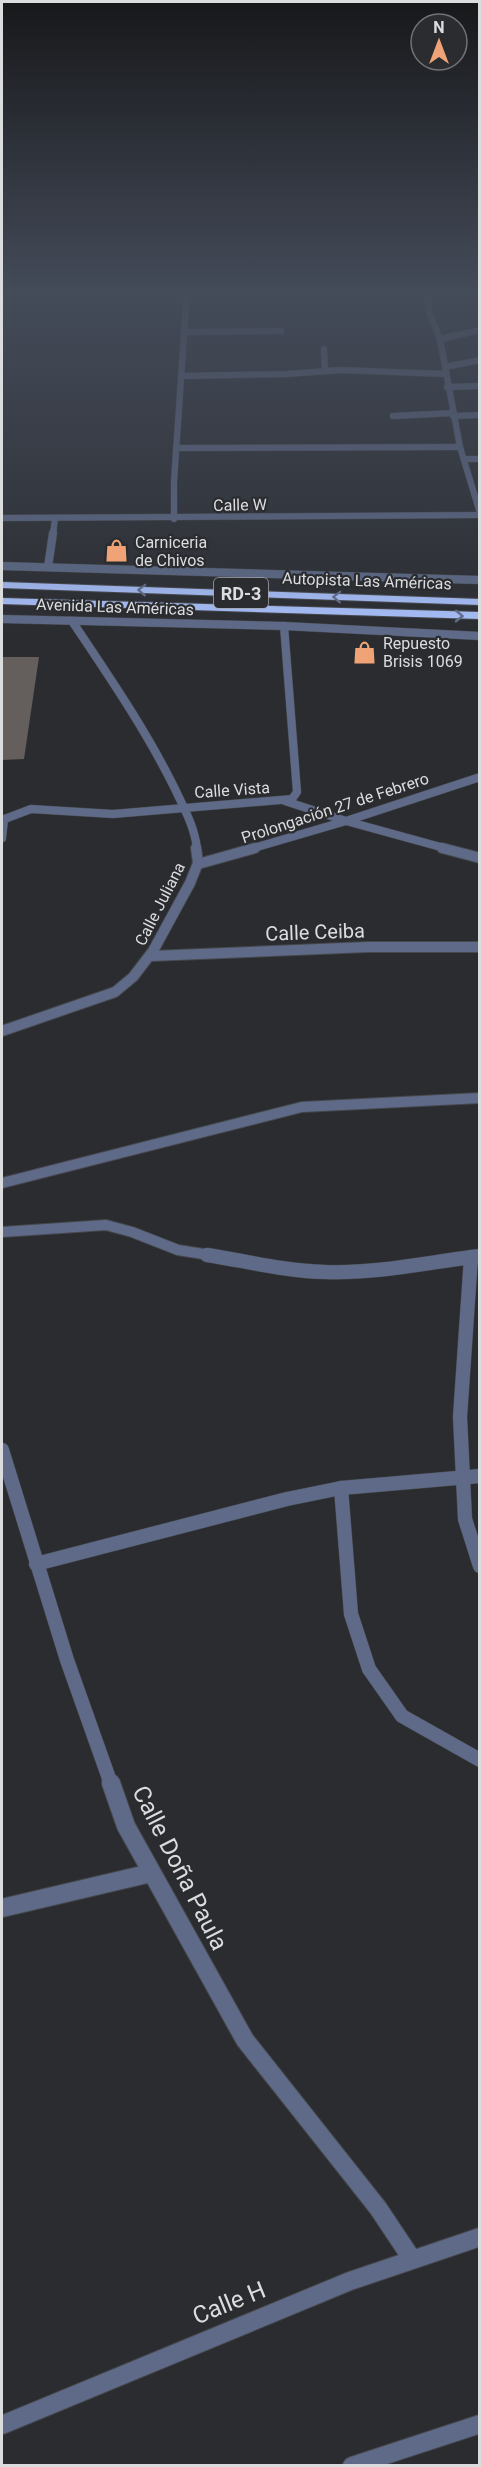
<svg xmlns="http://www.w3.org/2000/svg" width="481" height="2467" viewBox="0 0 481 2467" font-family="Roboto,sans-serif">
  <rect width="100%" height="100%" fill="#2a2c30"/>
  <path fill="#645f5d" d="M2,657H39L24,759L2,760Z"/>
  <g fill="none" stroke-linecap="round" stroke-linejoin="round">
    <defs>
      <g id="minor-far4">
        <path d="M426,291L430,314L440,339L460,447L480,513"/>
        <path d="M184,332L281,331"/>
        <path d="M440,339L480,330"/>
        <path d="M324,349L325,371"/>
        <path d="M445,367L480,360"/>
        <path d="M181,376L287,374L341,370L445,374"/>
        <path d="M447,387L480,386"/>
        <path d="M393,416L453,413"/>
        <path d="M453,416L480,415"/>
        <path d="M176,448L460,447"/>
        <path d="M464,459H480"/>
        <path d="M2,518L480,515"/>
        <path d="M174,519V481L187,291"/>
        <path d="M53,535L55,518"/>
      </g>
      <g id="minor-far3">
        <path d="M48,567L53,533"/>
        <path d="M72,621C108,675 146,730 175,789C184,808 195,828 197,849"/>
        <path d="M285,801L346,821L448,849"/>
        <path d="M2,820L31,809L113,814L292,799L297,792L284,626"/>
        <path d="M2,838L4,819"/>
        <path d="M250,849L346,821L480,777"/>
      </g>
      <g id="minor-far2">
        <path d="M442,848L480,858"/>
        <path d="M198,864L255,848"/>
        <path d="M151,956L368,947H480"/>
        <path d="M2,1031L115,992L133,977L153,951L190,883L198,863L196,848"/>
        <path d="M2,1183L302,1107L480,1098"/>
        <path d="M2,1232L106,1225L132,1232L178,1250L216,1256"/>
        <path d="M477,1256H480"/>
      </g>
      <g id="minor-far1">
        <path d="M207,1255C246,1261 285,1271 325,1272C376,1274 429,1262 480,1256"/>
        <path d="M471,1257L460,1417L465,1519L480,1566"/>
        <path d="M2,1450L67,1660L111,1784"/>
        <path d="M341,1488L351,1614L369,1669L402,1716L480,1760"/>
        <path d="M36,1564L287,1499L341,1488L480,1476"/>
      </g>
      <g id="minor">
        <path d="M111,1783L126,1826L245,2040L378,2208L412,2259"/>
        <path d="M2,1908L151,1873"/>
        <path d="M2,2425L350,2281L480,2237"/>
        <path d="M352,2466L480,2424"/>
      </g>
      <g id="tertiary">
        <path d="M2,566L480,580"/>
        <path d="M2,619L284,626L480,636"/>
      </g>
      <g id="motorway">
        <path d="M2,582L480,599V605L2,588Z"/>
        <path d="M2,598L480,612V619L2,604Z"/>
      </g>
    </defs>
    <use href="#minor-far4" stroke="#46484c" stroke-width="7"/>
    <use href="#minor-far3" stroke="#46484c" stroke-width="9"/>
    <use href="#minor-far2" stroke="#46484c" stroke-width="12"/>
    <use href="#minor-far1" stroke="#46484c" stroke-width="15"/>
    <use href="#minor" stroke="#46484c" stroke-width="20"/>
    <use href="#tertiary" stroke="#46484c" stroke-width="9"/>
    <use href="#motorway" stroke="#46484c" stroke-width="2"/>
    <use href="#minor-far4" stroke="#5e6a88" stroke-width="6"/>
    <use href="#minor-far3" stroke="#5e6a88" stroke-width="8"/>
    <use href="#minor-far2" stroke="#5e6a88" stroke-width="10"/>
    <use href="#minor-far1" stroke="#5e6a88" stroke-width="14"/>
    <use href="#minor" stroke="#5e6a88" stroke-width="18"/>
    <use href="#tertiary" stroke="#5e6a88" stroke-width="8"/>
    <use href="#motorway" fill="#a9c0fb" fill-rule="evenodd"/>
  </g>
  <defs><path id="oneway-chevron" d="M-2-3.5L2.5 0L-2 3.5" fill="none" stroke-width="1.6" stroke-linecap="round" stroke-linejoin="round" transform="scale(1.5)"/></defs>
  <g stroke="#636f8b">
    <use href="#oneway-chevron" transform="translate(142 590) rotate(-178)"/>
    <use href="#oneway-chevron" transform="translate(337 597) rotate(-178)"/>
    <use href="#oneway-chevron" transform="translate(459 616) rotate(1)"/>
  </g>
  <linearGradient id="sky" x2="0" y2="1"><stop stop-color="#17181a"/><stop offset="0.46" stop-color="#444b59"/><stop offset="1" stop-color="#444b59" stop-opacity="0"/></linearGradient>
  <rect width="481" height="636" fill="url(#sky)"/>
  <defs>
    <symbol id="shop-bare" viewBox="-9 -9 18 18"><path d="M-5-2.5h2.3a2.7 3.5 0 0 1 5.4 0H5L5.5 6h-11ZM-1.5-2.5h3a1.5 2.3 0 0 0-3 0Z" fill="#efa376" stroke="#2a2c30" stroke-width="2.5" paint-order="stroke"/></symbol>
  </defs>
  <g fill-rule="evenodd">
    <use href="#shop-bare" x="100" y="534" width="33" height="33"/>
    <use href="#shop-bare" x="348" y="636" width="33" height="33"/>
  </g>
  <g text-anchor="middle" dominant-baseline="central" stroke-width="4.5" stroke-linejoin="round" paint-order="stroke">
    <g font-size="16" fill="#dbdcde" stroke="#2a2c30">
      <text transform="translate(240 505) rotate(-1)">Calle W</text>
      <text transform="translate(367 581) rotate(2)">Autopista Las Américas</text>
      <text transform="translate(115 607) rotate(2)">Avenida Las Américas</text>
      <text transform="translate(232 790) rotate(-4)">Calle Vista</text>
      <text transform="translate(335 808) rotate(-18)">Prolongación 27 de Febrero</text>
      <text transform="translate(160 904) rotate(-63)">Calle Juliana</text>
    </g>
    <g font-size="16" fill="#dbdcde" stroke="#2a2c30" text-anchor="start">
      <text x="135" y="542">Carniceria<tspan x="135" dy="18">de Chivos</tspan></text>
      <text x="383" y="643">Repuesto<tspan x="383" dy="18">Brisis 1069</tspan></text>
    </g>
    <rect fill="#2a2c30" stroke="#a6a7aa" stroke-width="1.5" x="214" y="578" width="54" height="30" rx="4.5"/>
    <g font-size="18" font-weight="bold" fill="#dbdcde">
      <text x="241" y="593">RD-3</text>
    </g>
    <g font-size="20" fill="#dbdcde" stroke="#2a2c30">
      <text transform="translate(315 932) rotate(-2)">Calle Ceiba</text>
    </g>
    <g font-size="24" fill="#dbdcde" stroke="#2a2c30">
      <text transform="translate(180 1868) rotate(63)">Calle Doña Paula</text>
      <text transform="translate(229 2303) rotate(-22)">Calle H</text>
    </g>
  </g>
  <rect width="481" height="2467" fill="none" stroke="#dbdcde" stroke-width="6"/>
  <g transform="translate(439 42)"><circle r="28" fill="#2a2c30" stroke="#717276" stroke-width="1.5"/>
  <path d="M0-4.5L10 22L0 15L-10 22Z" fill="#efa376"/>
  <text y="-9" font-size="16" font-weight="bold" text-anchor="middle" fill="#dbdcde">N</text>
  </g>
</svg>
